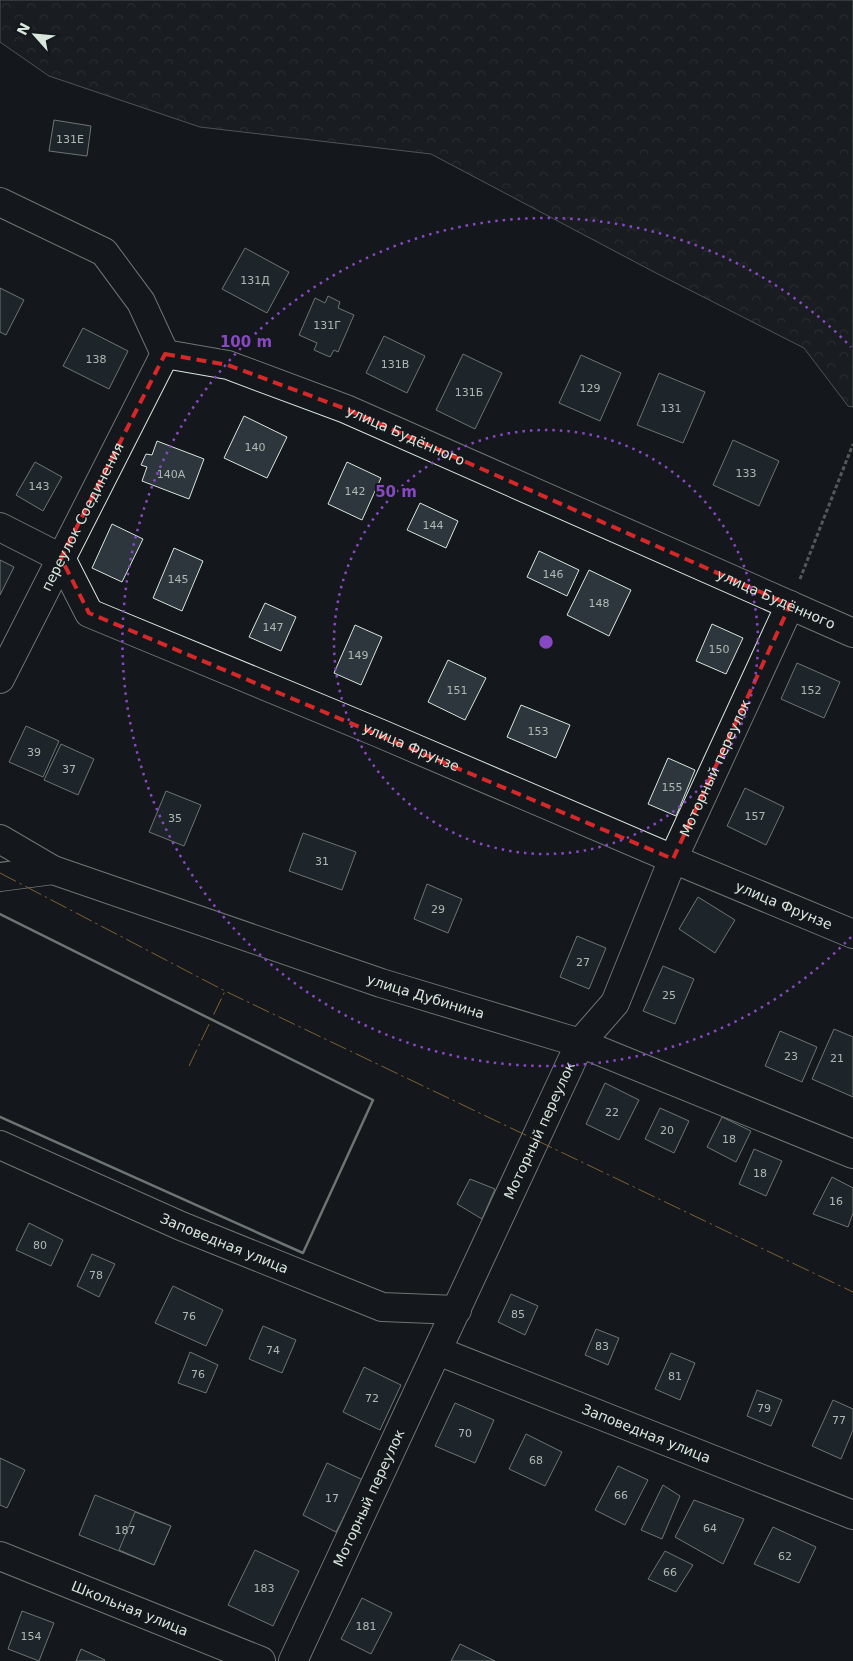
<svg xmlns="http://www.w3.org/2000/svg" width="853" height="1661" viewBox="0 0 853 1661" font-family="'DejaVu Sans',sans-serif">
  <defs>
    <pattern id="forest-crowns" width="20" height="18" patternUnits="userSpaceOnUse" patternTransform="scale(1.25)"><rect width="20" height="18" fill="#202428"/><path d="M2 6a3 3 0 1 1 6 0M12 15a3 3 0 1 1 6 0" fill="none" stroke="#404447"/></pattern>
  </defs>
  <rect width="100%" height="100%" fill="#14181c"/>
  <path fill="url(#forest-crowns)" stroke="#939e99" d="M0,0H853V407L848,406L804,348L656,273L431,154L200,127L49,76L0,42Z"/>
  <g fill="#2c363c" stroke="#d8e6dc">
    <path d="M54,120L91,126L87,156L49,151Z"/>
    <path d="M245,248L289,272L267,313L222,289Z"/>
    <path d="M0,288L24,300L6,335L0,332Z"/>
    <path d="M328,296L340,302L338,308L354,315L338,352L334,350L330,357L314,350L317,343L299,335L315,298L325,303Z"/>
    <path d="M83,328L128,351L109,389L63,366Z"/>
    <path d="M384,336L425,356L407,393L366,373Z"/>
    <path d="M463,354L502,373L475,429L436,410Z"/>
    <path d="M581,355L621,373L600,421L559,403Z"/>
    <path d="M659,373L705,392L683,443L637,425Z"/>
    <path d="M244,416L287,437L267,478L224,458Z"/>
    <path d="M733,440L779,461L759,506L713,485Z"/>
    <path d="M157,441L204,459L189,499L142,481L147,467L141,465L146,454L152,455Z"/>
    <path d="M35,462L62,477L43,511L16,495Z"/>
    <path d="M347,462L381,478L362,520L328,504Z"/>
    <path d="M420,503L458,521L446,548L407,530Z"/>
    <path d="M112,524L143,539L122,582L92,568Z"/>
    <path d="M174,548L203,561L182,611L153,598Z"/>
    <path d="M539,551L579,570L567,596L527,577Z"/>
    <path d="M0,560L14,567L0,595Z"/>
    <path d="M589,570L631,590L609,636L567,615Z"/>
    <path d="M265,603L296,617L281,651L249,637Z"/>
    <path d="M712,624L743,638L726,674L696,661Z"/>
    <path d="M355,625L382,637L361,685L334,673Z"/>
    <path d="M448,660L486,678L465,720L428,702Z"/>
    <path d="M797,663L840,682L824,718L781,699Z"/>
    <path d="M521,705L570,725L556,758L507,737Z"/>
    <path d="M26,726L59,741L43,777L9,762Z"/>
    <path d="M61,744L94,759L78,795L44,780Z"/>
    <path d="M668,758L695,770L676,816L648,804Z"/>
    <path d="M745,788L784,807L766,845L727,826Z"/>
    <path d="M166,791L201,805L184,846L149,832Z"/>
    <path d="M303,833L356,852L342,890L289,871Z"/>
    <path d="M427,884L462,899L448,933L414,919Z"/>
    <path d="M698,897L735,920L715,953L679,929Z"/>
    <path d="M577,936L606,948L589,989L560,977Z"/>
    <path d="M663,966L694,979L675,1024L643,1011Z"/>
    <path d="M834,1029L853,1037V1097L812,1079Z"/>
    <path d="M780,1031L817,1047L802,1082L765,1066Z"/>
    <path d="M605,1083L639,1100L619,1140L586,1124Z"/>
    <path d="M660,1108L689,1121L674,1153L645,1139Z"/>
    <path d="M722,1117L751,1131L736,1162L707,1147Z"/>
    <path d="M754,1149L782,1161L766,1196L739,1184Z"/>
    <path d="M832,1177L853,1188V1213L848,1227L813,1214Z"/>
    <path d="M470,1179L495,1189L482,1219L457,1204Z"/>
    <path d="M29,1223L63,1240L51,1266L16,1250Z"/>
    <path d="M92,1254L115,1264L99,1297L77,1286Z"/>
    <path d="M173,1286L223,1310L206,1346L155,1323Z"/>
    <path d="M511,1294L538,1306L525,1335L498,1322Z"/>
    <path d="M263,1326L296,1340L282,1373L249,1359Z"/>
    <path d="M596,1329L619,1338L608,1365L585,1355Z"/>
    <path d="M190,1352L218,1365L206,1393L178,1383Z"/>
    <path d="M671,1353L695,1363L680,1400L655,1389Z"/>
    <path d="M364,1367L401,1385L380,1430L343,1412Z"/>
    <path d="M757,1390L782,1400L771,1426L747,1416Z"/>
    <path d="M833,1400L853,1409V1430L841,1459L812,1446Z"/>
    <path d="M455,1403L494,1420L475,1463L435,1446Z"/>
    <path d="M526,1434L562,1452L545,1486L509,1469Z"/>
    <path d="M0,1458L25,1470L7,1508L0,1505Z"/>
    <path d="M327,1463L363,1480L336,1532L303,1515Z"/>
    <path d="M618,1466L648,1480L625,1525L595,1510Z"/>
    <path d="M663,1485L680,1496L662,1539L641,1530Z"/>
    <path d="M95,1495L171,1526L154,1565L79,1535Z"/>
    <path d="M694,1500L744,1519L723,1564L675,1537Z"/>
    <path d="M135,1512L171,1526L154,1565L119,1550Z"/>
    <path d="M773,1527L816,1547L799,1583L754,1564Z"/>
    <path d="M255,1550L299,1571L273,1626L228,1605Z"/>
    <path d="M665,1551L693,1565L676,1592L648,1579Z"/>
    <path d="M362,1598L392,1613L371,1654L341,1639Z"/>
    <path d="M22,1611L54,1623L39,1661L8,1649Z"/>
    <path d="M460,1644L495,1661H451Z"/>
    <path d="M81,1649L105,1660L104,1661H76Z"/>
  </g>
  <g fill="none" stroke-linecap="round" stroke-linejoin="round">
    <defs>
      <g id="minor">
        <path id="s1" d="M0,202L104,252L141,302L165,354L228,365L346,409L853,633"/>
        <path id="s2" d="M0,527L61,558L89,613L379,733L673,859L853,934"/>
        <path id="s3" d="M0,679L165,354"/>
        <path id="s4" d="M0,839L53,870L381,983L580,1043L853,1154"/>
        <path d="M0,877L53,870"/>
        <path id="s5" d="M0,1145L181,1226L382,1307L457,1310"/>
        <path id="s6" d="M438,1351L853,1515"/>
        <path id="s7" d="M0,1556L261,1661"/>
        <path id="s8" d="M293,1661L580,1043L615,1003L673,859L790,605"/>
      </g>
    </defs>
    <use href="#minor" stroke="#d8e6dc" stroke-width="30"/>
    <path stroke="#9da8a2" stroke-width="3" stroke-dasharray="4 2.5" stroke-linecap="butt" d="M800,579L853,444"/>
    <use href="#minor" stroke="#14181c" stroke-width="28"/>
    <path stroke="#d8e6dc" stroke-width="2.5" d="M0,914L373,1100L303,1253L0,1117"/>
    <g stroke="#ffb74d" stroke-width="1" stroke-dasharray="18 4 2.5 4" stroke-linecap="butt">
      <path d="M0,873L225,991L853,1292"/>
      <path d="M189,1066L225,991"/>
    </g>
  </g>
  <path d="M0 0H853V1661H0ZM165,354L228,365L346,409L790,605L673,859L89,613L61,558Z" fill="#14181c" fill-opacity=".55" fill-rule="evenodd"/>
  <path fill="none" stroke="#d62828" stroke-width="4" stroke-dasharray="10 6" stroke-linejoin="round" d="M165,354L228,365L346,409L790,605L673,859L89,613L61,558Z"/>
  <g fill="none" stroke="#8948c3" stroke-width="2.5" stroke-dasharray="2.5 5">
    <circle cx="546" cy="642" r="212"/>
    <path d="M851 937A424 424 0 1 1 851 347"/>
  </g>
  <g text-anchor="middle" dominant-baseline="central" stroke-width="4" stroke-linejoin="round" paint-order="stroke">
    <g font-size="11" fill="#adbab4">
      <text x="70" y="139">131Е</text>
      <text x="255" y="280">131Д</text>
      <text x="327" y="325">131Г</text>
      <text x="96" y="359">138</text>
      <text x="395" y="364">131В</text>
      <text x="590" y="388">129</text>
      <text x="469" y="392">131Б</text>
      <text x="671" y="408">131</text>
      <text x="255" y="447">140</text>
      <text x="746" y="473">133</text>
      <text x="171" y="474">140А</text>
      <text x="39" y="486">143</text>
      <text x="355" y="491">142</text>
      <text x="433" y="525">144</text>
      <text x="553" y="574">146</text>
      <text x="178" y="579">145</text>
      <text x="599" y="603">148</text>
      <text x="273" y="627">147</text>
      <text x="719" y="649">150</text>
      <text x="358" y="655">149</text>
      <text x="457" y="690">151</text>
      <text x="811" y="690">152</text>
      <text x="538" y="731">153</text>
      <text x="34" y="752">39</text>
      <text x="69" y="769">37</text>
      <text x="672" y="787">155</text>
      <text x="755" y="816">157</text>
      <text x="175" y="818">35</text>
      <text x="322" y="861">31</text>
      <text x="438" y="909">29</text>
      <text x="583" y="962">27</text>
      <text x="669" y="995">25</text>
      <text x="791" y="1056">23</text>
      <text x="837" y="1058">21</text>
      <text x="612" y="1112">22</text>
      <text x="667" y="1130">20</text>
      <text x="729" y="1139">18</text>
      <text x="760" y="1173">18</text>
      <text x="836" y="1201">16</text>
      <text x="40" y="1245">80</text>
      <text x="96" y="1275">78</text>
      <text x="518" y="1314">85</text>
      <text x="189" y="1316">76</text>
      <text x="602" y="1346">83</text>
      <text x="273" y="1350">74</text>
      <text x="198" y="1374">76</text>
      <text x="675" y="1376">81</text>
      <text x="372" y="1398">72</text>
      <text x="764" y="1408">79</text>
      <text x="839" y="1420">77</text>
      <text x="465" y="1433">70</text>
      <text x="536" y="1460">68</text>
      <text x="621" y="1495">66</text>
      <text x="332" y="1498">17</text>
      <text x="710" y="1528">64</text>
      <text x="125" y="1530">187</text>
      <text x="785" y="1556">62</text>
      <text x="670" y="1572">66</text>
      <text x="264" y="1588">183</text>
      <text x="366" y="1626">181</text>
      <text x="31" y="1636">154</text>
    </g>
    <g font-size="14" fill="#d8e6dc" stroke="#14181c">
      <text stroke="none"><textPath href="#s1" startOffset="490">улица Будённого</textPath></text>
      <text stroke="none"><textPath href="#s3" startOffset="182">переулок Соединения</textPath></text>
      <text stroke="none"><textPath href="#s1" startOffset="895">улица Будённого</textPath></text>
      <text stroke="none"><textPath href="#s2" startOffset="479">улица Фрунзе</textPath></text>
      <text stroke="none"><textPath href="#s8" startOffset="990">Моторный переулок</textPath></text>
      <text stroke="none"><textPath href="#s2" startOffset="884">улица Фрунзе</textPath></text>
      <text stroke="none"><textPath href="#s4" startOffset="455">улица Дубинина</textPath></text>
      <text stroke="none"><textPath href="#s8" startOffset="585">Моторный переулок</textPath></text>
      <text stroke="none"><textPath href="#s5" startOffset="245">Заповедная улица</textPath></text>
      <text stroke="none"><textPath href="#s6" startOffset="224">Заповедная улица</textPath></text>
      <text stroke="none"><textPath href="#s8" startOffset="180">Моторный переулок</textPath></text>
      <text stroke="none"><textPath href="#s7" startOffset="140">Школьная улица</textPath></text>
    </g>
  </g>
  <circle cx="546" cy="642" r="8" fill="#8948c3" stroke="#14181c" stroke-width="2.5"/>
  <g font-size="15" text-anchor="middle" font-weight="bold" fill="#8948c3" stroke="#14181c" stroke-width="4" stroke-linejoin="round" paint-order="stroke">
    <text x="246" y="347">100 m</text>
    <text x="396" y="497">50 m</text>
  </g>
  <g transform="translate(35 35) rotate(297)" stroke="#14181c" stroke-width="4" paint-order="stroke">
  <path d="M0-4L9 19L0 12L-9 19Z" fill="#d8e6dc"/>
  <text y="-8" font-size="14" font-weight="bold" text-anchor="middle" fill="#d8e6dc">N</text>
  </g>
</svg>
